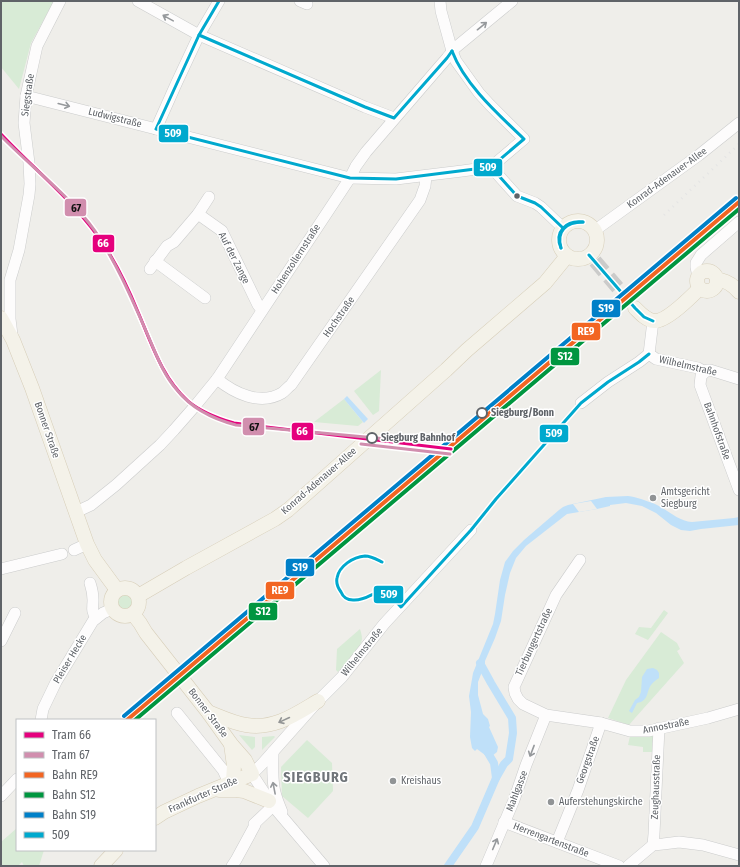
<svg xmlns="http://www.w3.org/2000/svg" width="740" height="867" viewBox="0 0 740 867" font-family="'Fira Sans Condensed',sans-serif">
  <rect width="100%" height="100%" fill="#efeeea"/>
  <g fill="#d8ebd6">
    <path d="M2,1H54L31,43L19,89L1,67V10Z"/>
    <path d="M381,370L379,411L373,415L354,391Z"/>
    <path d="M344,399L363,422L358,426L314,422Z"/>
    <circle cx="125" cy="602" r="8"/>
    <path d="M664,610L668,613L648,640L635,634L639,627L651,628Z"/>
    <path d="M360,629C361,632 362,636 362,639C361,650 345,664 338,672L336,670L337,649Z"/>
    <path d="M661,632L677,643L680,649L677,651L684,663L635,718L629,725L608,718L626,680Z"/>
    <path d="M239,735L255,737V747L252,750Z"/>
    <path d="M652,735L653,737L652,752H643V747L628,745L630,736L634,737Z"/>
    <path d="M274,736L275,737L262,750V737Z"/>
    <path d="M307,740L332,763L333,791L308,818L282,796L281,767Z"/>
    <path d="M17,828V850H44L39,866H24L22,862L18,866H1V842Z"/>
  </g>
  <g fill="#bfe0f9">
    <path d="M347,396L368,419L364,423L344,399Z"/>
    <path d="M628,496C637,497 647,501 655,504C668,510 678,521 692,522L734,518L739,517V525L701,529L690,531L681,530L671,525L656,513L642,506L626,503L610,505V506L597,509L567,514L526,546L516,558L510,573L505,595L501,621L495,638L485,661V664L478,682V695L483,714L488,719L490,726L489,727L498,747L497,752L492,756L495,760L491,762L485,755L477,749L475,751L472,748L470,737L471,712L469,696L472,679L473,673L493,624L495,614L500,580L505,562L513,551L524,540L559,510L563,507L568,505L606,497Z"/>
    <path d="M653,668L657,670L659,673V678C656,680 653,682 651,685C646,692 649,701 637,703L632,713L629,711L635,700L639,697L641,692L642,677L647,669Z"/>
  </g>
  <path fill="#efeeea" d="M591,501L597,509L579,512L573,504Z"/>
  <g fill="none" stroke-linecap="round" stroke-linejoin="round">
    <g stroke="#bfe0f9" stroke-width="8">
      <path d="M480,663L491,683L512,718L513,733L509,759L504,764L496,778"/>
      <path d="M448,866L475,827L496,778L494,763L488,753"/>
    </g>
    <path stroke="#cbcbca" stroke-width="14" stroke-dasharray="14 7" stroke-linecap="butt" d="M595,261L635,308"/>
    <defs>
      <g id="minor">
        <path d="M138,1L199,35L365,107L394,118"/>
        <path d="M300,1L307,4"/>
        <path d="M26,96L350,178L396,179L462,171L491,167L524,139L490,105L479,93L456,61L452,51L441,11L440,1"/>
        <path d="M156,129L177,82L199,35L219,1"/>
        <path d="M491,167L517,196L535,203L541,207L563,228"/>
        <path d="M198,214L209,197"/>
        <path d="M594,231L699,155L739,123"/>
        <path d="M155,261L205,298"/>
        <path d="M150,269L167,246L174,242L198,214L222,231L258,305L262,310"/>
        <path d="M700,275L697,272L696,267V263L701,255L739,222"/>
        <path d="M12,335L10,319V280L19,250L29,195L30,184L29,163L24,123L26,96L37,46L60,1"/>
        <path d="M649,354L656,359L698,368L705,372L707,370H710L739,379"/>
        <path d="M649,354L653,321"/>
        <path d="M705,372L701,376L700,385L739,490"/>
        <path d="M217,379C234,393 260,406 282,393C285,391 288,387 291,385L420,200L425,186L426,176"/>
        <path d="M581,403L608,382L639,362L649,354"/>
        <path d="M76,512L91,505L116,485L160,445L174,430L195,406L217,379L350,178L356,166L366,152L440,66L447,58L455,48L512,1"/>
        <path d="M74,550L87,544"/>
        <path d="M580,560L556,595L514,687L515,693L518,699L523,704L546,715L601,723L630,731H648L708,718L739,709"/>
        <path d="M1,569L62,554"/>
        <path d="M90,583C92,589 93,594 93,600C93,608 91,610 96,618"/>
        <path d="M1,641L15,613"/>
        <path d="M177,713L223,770L229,783"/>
        <path d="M41,720L43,709L56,682L93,621L103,613L112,609"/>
        <path d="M273,752C273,763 272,775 274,787C275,796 279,804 282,812"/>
        <path d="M1,796L17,779"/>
        <path d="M504,822L619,866"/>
        <path d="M557,842L578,790L601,723"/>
        <path d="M653,845L654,834L659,728"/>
        <path d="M232,866L236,860L255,825L254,824L273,806"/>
        <path d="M324,866L273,806L252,774L263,763L318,701L342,677L384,624L471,530"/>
        <path d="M486,866L514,800L526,765L546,715"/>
        <path d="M628,866L653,845L663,844L679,842L703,845L739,855"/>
      </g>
      <g id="major">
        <circle cx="578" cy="240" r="19"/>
        <circle cx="707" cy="281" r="10"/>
        <path d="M717,280C726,280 733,285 739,292"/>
        <path d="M635,308C640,313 646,320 654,321C666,322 691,297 700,288"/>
        <path d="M1,318L13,340L32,388L87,544L95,560L117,590"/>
        <circle cx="125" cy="602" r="14"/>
        <path d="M138,596L186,568L275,519L288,510L446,370L467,350L545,283L567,256"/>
        <path d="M133,614L140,623L146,633L208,712L231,744L245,760L252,774L198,796L164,812L155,818"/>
        <path d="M208,712C221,717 233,723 246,725C274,730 296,714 318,701"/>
        <path d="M231,744L234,766L233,781"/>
        <path d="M219,790H236L244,791L269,801"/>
        <path d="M101,866L116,850"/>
      </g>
    </defs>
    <use href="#minor" stroke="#cbcccc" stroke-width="12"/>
    <use href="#major" stroke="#d7ceb8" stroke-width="15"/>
    <use href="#minor" stroke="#fdfcfc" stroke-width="11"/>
    <use href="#major" stroke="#f4f2e9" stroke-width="14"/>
    <path stroke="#e4e4e4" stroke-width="2.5" stroke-dasharray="1 5" stroke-linecap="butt" d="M664,215L739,144"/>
    <defs>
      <g id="bus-1">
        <path d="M219,1L199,35L156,129L350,178L396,179L491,167L524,139C498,114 465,85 452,51"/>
        <path d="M199,35L365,107L394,118L447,58L452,51"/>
        <path d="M491,167L517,196L535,203L541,207L563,228"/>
        <path d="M561,248C554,232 566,220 583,222"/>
        <path d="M561,248C556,231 566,222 583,222"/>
        <path d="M589,255L635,308L644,317L653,321"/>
        <path d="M382,562C376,559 371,556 365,556C353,557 339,566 337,578C336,583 338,588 341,592C343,597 347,600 353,600C366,601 371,593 382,591L390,595L401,607L471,530L496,499L581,403L608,382L639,362L649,354"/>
      </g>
    </defs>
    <use href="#bus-1" stroke="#fff" stroke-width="6"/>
    <use href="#bus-1" stroke="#00a9ce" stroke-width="3"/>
    <defs>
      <path id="rail-1" d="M127,720L739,202"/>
      <path id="rail-2" d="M135,720L739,209"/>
      <path id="rail-3" d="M124,716L736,198"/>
    </defs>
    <use href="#rail-1" stroke="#fff" stroke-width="7"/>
    <use href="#rail-2" stroke="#fff" stroke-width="7"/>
    <use href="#rail-3" stroke="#fff" stroke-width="7"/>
    <use href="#rail-1" stroke="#f26522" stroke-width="4"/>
    <use href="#rail-2" stroke="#009640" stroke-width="4"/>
    <use href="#rail-3" stroke="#0080c8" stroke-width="4"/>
    <defs>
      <path id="tram-1" d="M1,134C33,168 69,197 97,235C114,258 127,285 138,312C151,342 162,378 188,401C201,412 217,418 234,423L451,449"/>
      <g id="tram-2">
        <path d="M1,136C31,167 70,196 95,231C116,262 131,297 146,331C155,351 162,373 177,390C192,409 213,419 236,425L387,439"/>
        <path d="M361,444L450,454"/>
      </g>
    </defs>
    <use href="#tram-1" stroke="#fff" stroke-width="6"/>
    <use href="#tram-2" stroke="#fff" stroke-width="6"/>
    <use href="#tram-1" stroke="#e5007d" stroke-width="3"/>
    <use href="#tram-2" stroke="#d18eae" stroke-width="3"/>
  </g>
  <defs><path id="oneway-shaft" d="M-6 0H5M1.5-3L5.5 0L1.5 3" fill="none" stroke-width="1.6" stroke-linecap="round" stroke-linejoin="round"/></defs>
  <g stroke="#96999c">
    <use href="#oneway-shaft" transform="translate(168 18) rotate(-151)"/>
    <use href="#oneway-shaft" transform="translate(482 26) rotate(-39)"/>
    <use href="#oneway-shaft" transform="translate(64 105) rotate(14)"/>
    <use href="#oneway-shaft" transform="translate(532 751) rotate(111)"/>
    <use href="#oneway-shaft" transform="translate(274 788) rotate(-101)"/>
    <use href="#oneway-shaft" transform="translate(495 844) rotate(-67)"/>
  </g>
  <use stroke="#939595" href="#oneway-shaft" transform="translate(284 720) rotate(155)"/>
  <circle fill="#5f6368" stroke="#fff" stroke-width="1.5" cx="517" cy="196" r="3.5"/>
  <g fill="#fff" stroke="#5f6368" stroke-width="2">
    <circle cx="482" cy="413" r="5"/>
    <circle cx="372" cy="438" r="5"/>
  </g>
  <g fill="#919496" stroke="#fff" stroke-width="1.5">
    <circle cx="653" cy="498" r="4"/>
    <circle cx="393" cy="781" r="4"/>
    <circle cx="551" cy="802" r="4"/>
  </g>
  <g text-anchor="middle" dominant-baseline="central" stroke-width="3" stroke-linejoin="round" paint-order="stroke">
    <g font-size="10" fill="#5f6368" stroke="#fff">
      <text transform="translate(28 95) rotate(-82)">Siegstraße</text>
      <text transform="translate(115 118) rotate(14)">Ludwigstraße</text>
      <text transform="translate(667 178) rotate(-36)">Konrad-Adenauer-Allee</text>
      <text transform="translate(234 258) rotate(63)">Auf der Zange</text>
      <text transform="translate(296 259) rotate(-57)">Hohenzollernstraße</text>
      <text transform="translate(339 317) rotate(-55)">Hochstraße</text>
      <text transform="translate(688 366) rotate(13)">Wilhelmstraße</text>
      <text transform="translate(47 430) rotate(71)">Bonner Straße</text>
      <text transform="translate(717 431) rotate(70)">Bahnhofstraße</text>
      <text transform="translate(319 481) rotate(-41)">Konrad-Adenauer-Allee</text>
      <text transform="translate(534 642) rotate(-65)">Tierbungertstraße</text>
      <text transform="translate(362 652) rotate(-51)">Wilhelmstraße</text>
      <text transform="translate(70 659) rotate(-59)">Pleiser Hecke</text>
      <text transform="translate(208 713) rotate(53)">Bonner Straße</text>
      <text transform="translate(666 726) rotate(-11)">Annostraße</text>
      <text transform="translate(588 760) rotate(-70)">Georgstraße</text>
      <text transform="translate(656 787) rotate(-88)">Zeughausstraße</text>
      <text transform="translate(517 791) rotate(-69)">Mahlgasse</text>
      <text transform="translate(203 795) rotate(-24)">Frankfurter Straße</text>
      <text transform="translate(551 840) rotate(21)">Herrengartenstraße</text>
    </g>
    <g font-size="10" font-weight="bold" fill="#5f6368" stroke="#fff" text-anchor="start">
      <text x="491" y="413">Siegburg/Bonn</text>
      <text x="381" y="438">Siegburg Bahnhof</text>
    </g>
    <g font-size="10" fill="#5f6368" stroke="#fff" text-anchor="start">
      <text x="661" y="492">Amtsgericht<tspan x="661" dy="12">Siegburg</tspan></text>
      <text x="401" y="781">Kreishaus</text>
      <text x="559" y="802">Auferstehungskirche</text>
    </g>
    <g font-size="14" font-weight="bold" letter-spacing="1" fill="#70757a" stroke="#fff">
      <text x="316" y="777">SIEGBURG</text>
    </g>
  </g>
  <g stroke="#fff" stroke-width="1.5">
    <rect x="158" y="124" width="31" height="19" rx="4" fill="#00a9ce"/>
    <rect x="473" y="158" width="30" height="19" rx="4" fill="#00a9ce"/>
    <rect x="64" y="198" width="23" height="19" rx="4" fill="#d18eae"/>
    <rect x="92" y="234" width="23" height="19" rx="4" fill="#e5007d"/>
    <rect x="591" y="299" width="30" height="19" rx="4" fill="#0080c8"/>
    <rect x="571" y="322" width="30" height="19" rx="4" fill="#f26522"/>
    <rect x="550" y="347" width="30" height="19" rx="4" fill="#009640"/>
    <rect x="242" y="417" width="23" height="19" rx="4" fill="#d18eae"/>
    <rect x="291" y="422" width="23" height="19" rx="4" fill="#e5007d"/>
    <rect x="539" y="424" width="30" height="19" rx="4" fill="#00a9ce"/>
    <rect x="285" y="558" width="30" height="19" rx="4" fill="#0080c8"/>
    <rect x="265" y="581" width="30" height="19" rx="4" fill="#f26522"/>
    <rect x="373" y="585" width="31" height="19" rx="4" fill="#00a9ce"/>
    <rect x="248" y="602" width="30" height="19" rx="4" fill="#009640"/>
  </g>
  <g font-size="11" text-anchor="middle" font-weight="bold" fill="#fff">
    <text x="173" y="137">509</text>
    <text x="488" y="171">509</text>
    <text x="103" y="247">66</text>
    <text x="606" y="312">S19</text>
    <text x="586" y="335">RE9</text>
    <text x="565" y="360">S12</text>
    <text x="302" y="435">66</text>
    <text x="554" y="437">509</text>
    <text x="300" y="571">S19</text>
    <text x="280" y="594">RE9</text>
    <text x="389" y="598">509</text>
    <text x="263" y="615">S12</text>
  </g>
  <g font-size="11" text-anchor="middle" font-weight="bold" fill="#111">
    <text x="76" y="212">67</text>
    <text x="254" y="431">67</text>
  </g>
  <rect width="740" height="867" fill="none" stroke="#5f6368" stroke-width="4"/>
  <rect x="16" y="719" width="140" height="132" fill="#ffffff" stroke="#bfc1c3"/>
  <rect x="24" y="732" width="20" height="6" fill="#e5007d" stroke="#bfc1c3"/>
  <text x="52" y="739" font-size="12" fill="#5f6368">Tram 66</text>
  <rect x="24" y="752" width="20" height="6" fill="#d18eae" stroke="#bfc1c3"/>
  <text x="52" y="759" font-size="12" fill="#5f6368">Tram 67</text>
  <rect x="24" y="772" width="20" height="6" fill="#f26522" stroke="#bfc1c3"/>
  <text x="52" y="779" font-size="12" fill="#5f6368">Bahn RE9</text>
  <rect x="24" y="792" width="20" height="6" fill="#009640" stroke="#bfc1c3"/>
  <text x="52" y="799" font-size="12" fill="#5f6368">Bahn S12</text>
  <rect x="24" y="812" width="20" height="6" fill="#0080c8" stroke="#bfc1c3"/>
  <text x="52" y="819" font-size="12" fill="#5f6368">Bahn S19</text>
  <rect x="24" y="832" width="20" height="6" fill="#00a9ce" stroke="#bfc1c3"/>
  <text x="52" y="839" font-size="12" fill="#5f6368">509</text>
</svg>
